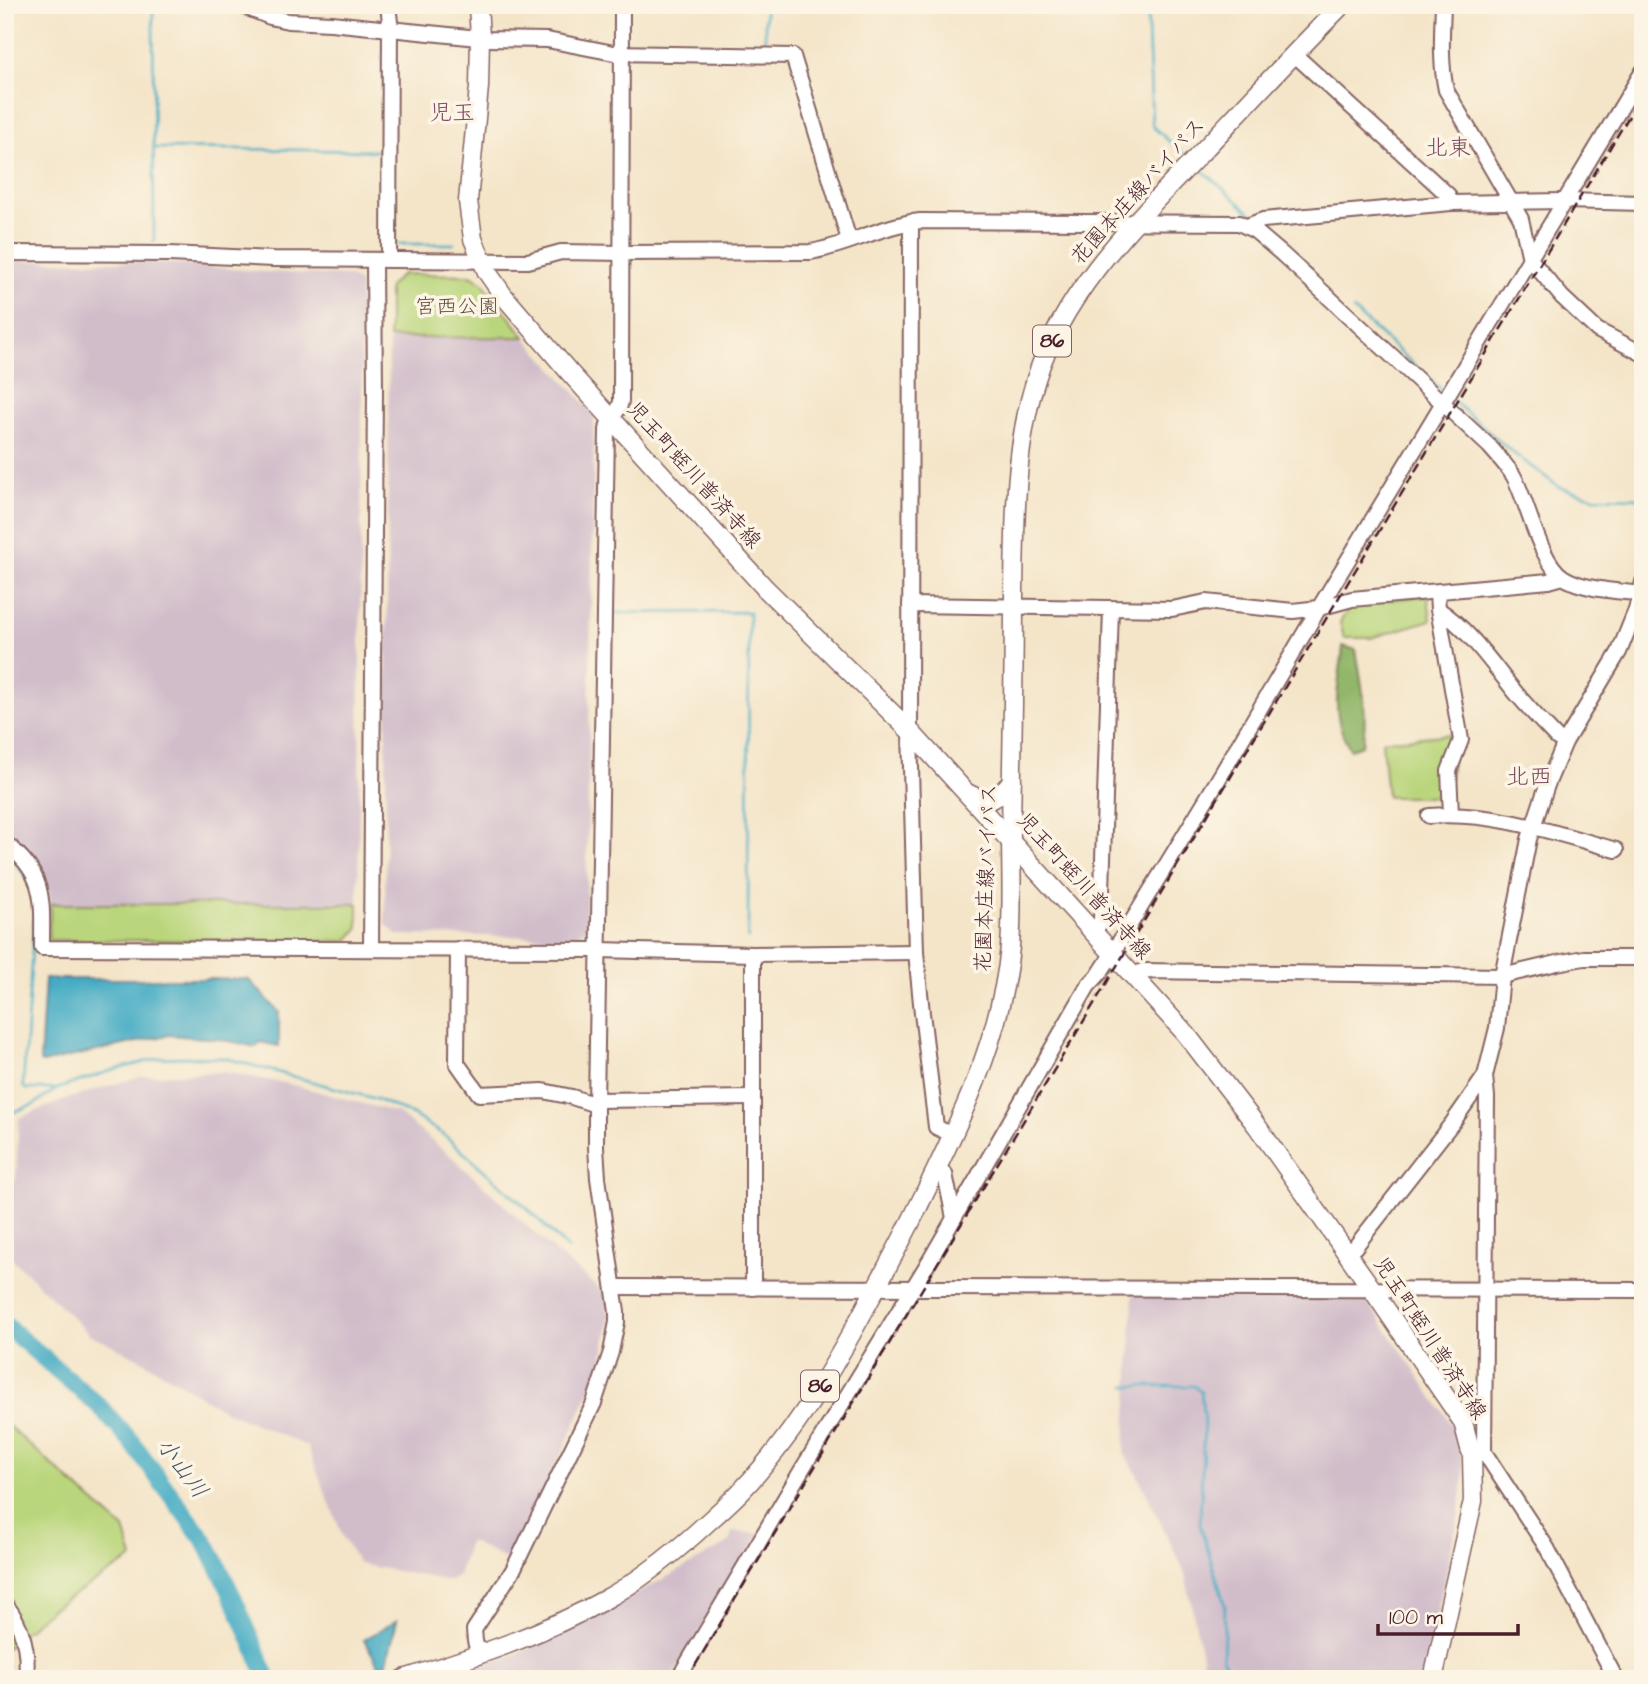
<svg xmlns="http://www.w3.org/2000/svg" width="1648" height="1684" viewBox="0 0 1648 1684" font-family="'Architects Daughter','Klee One',sans-serif">
  <rect width="100%" height="100%" fill="#fcf5e5"/>
  <filter id="ink" filterUnits="userSpaceOnUse"><feTurbulence type="fractalNoise" baseFrequency=".0143" numOctaves="2"/><feDisplacementMap in="SourceGraphic" scale="14" xChannelSelector="R" yChannelSelector="G"/><feConvolveMatrix kernelMatrix="1 2 1 2 8 2 1 2 1" color-interpolation-filters="sRGB"/></filter>
  <filter id="wash" filterUnits="userSpaceOnUse"><feTurbulence type="fractalNoise" baseFrequency=".00686" numOctaves="4" result="noise"/><feDisplacementMap in="SourceGraphic" scale="28" xChannelSelector="R" yChannelSelector="G"/><feGaussianBlur stdDeviation="1.57" result="paint"/><feColorMatrix in="noise" values="0 0 0 0 0 0 0 0 0 0 0 0 0 0 0 0 0 1.4 0 .05"/><feComposite in="paint" operator="in"/></filter>
  <g filter="url(#wash)">
    <rect width="100%" height="100%" fill="#f4e5c9"/>
    <g fill="#d1bdca">
      <path d="M14,261L153,262L265,272L349,276L360,284L362,403L358,904H51L46,879L40,867L27,849L8,835L11,266Z"/>
      <path d="M525,337L594,414L586,927L575,937L397,935L385,923L389,338Z"/>
      <path d="M224,1072L289,1084L398,1113L453,1158L556,1253L606,1294L610,1316L601,1367L536,1509L509,1561L469,1541L458,1576L450,1581L359,1564L344,1540L307,1446L225,1411L140,1359L89,1334L5,1252V1191L16,1179L19,1118L67,1099L141,1076Z"/>
      <path d="M1133,1295H1363L1452,1425L1460,1445L1464,1476L1458,1519L1422,1679H1212L1208,1677L1203,1661L1185,1573L1136,1472L1124,1453L1129,1390Z"/>
      <path d="M732,1532L760,1533L671,1679H452L475,1667L508,1657L570,1630L729,1543Z"/>
    </g>
    <g fill="#bad67b" stroke="#827a53" stroke-width="2">
      <path d="M402,274L471,275L482,282L525,337L389,338V287Z"/>
      <path d="M1428,596L1431,620L1371,638H1344L1340,622L1352,603Z"/>
      <path d="M1453,734L1454,744L1447,797H1387L1382,741Z"/>
      <path d="M51,904H358V929L347,941L50,940L48,938Z"/>
      <path d="M5,1423L124,1529L133,1558L51,1609L5,1649Z"/>
    </g>
    <path fill="#93b76b" stroke="#6e6b4b" stroke-width="2" d="M1343,646L1356,650C1361,680 1369,715 1362,745L1350,749C1347,742 1343,736 1341,729C1332,702 1341,673 1343,646Z"/>
    <g fill="#45acc4" stroke="#486678" stroke-width="2">
      <path d="M45,979H248L279,1012V1046L260,1042L256,1047L218,1039L168,1035L43,1063L40,1062Z"/>
      <path d="M397,1620L384,1674L364,1640Z"/>
    </g>
    <g fill="none" stroke-linecap="round" stroke-linejoin="round">
      <g stroke="#45acc4" stroke-width="2.5">
        <path d="M153,5L154,242"/>
        <path d="M1147,5L1152,123L1153,127L1184,154"/>
        <path d="M765,50V5"/>
        <path d="M154,148L383,151V152"/>
        <path d="M1201,169L1254,216"/>
        <path d="M1264,226L1281,244"/>
        <path d="M397,244H454"/>
        <path d="M1353,310L1444,392"/>
        <path d="M1451,399L1513,453L1559,487L1595,497L1643,498"/>
        <path d="M612,613L749,612L748,938"/>
        <path d="M5,853C22,866 31,885 35,905L23,1085L25,1089H57"/>
        <path d="M5,1115L33,1105L57,1089L113,1070L161,1058L182,1057L225,1058L376,1099L413,1115L444,1135L529,1210L568,1249"/>
        <path d="M1126,1386H1194L1201,1392L1204,1421L1200,1525L1225,1605L1223,1659L1227,1668L1246,1679"/>
      </g>
      <path stroke="#45acc4" stroke-width="18" d="M5,1325L98,1405L131,1441L207,1544L234,1599L268,1679"/>
    </g>
  </g>
  <g filter="url(#ink)">
    <g fill="none" stroke-linecap="round" stroke-linejoin="round">
      <defs>
        <g id="minor">
          <path d="M240,5L270,17L288,21L331,23L488,39L547,40L614,53L793,56L849,240"/>
          <path d="M388,5L390,22L389,260"/>
          <path d="M1443,5C1442,34 1440,62 1446,90L1521,219L1530,259L1562,297L1597,330L1643,354"/>
          <path d="M1294,54L1448,195L1451,203"/>
          <path d="M911,222L910,731L916,952L922,1013L936,1127L952,1135"/>
          <path d="M1247,226L1263,220L1451,203L1564,201L1643,203"/>
          <path d="M5,253L170,254L273,259L528,261L561,252L623,253L810,252C848,246 882,225 920,221L1239,223L1255,231L1282,254L1489,446C1497,455 1506,465 1513,475C1528,502 1539,561 1563,577C1583,590 1619,591 1643,594"/>
          <path d="M1437,593L1438,609L1461,740L1449,771L1451,814"/>
          <path d="M910,605L1172,609L1206,602L1293,611L1319,608L1352,599L1549,581L1563,577"/>
          <path d="M1438,609C1470,630 1492,664 1516,693C1529,709 1543,723 1557,738L1565,742"/>
          <path d="M1429,816C1493,811 1555,833 1616,850"/>
          <path d="M5,843C47,875 42,901 42,948L599,950L753,954L916,952"/>
          <path d="M1094,932L1101,922L1111,609"/>
          <path d="M371,949L375,391L374,260"/>
          <path d="M458,949L457,1063L479,1094L543,1091L572,1097L596,1105"/>
          <path d="M753,954V1288"/>
          <path d="M1134,975L1143,971L1502,976L1557,963L1584,958H1643"/>
          <path d="M1485,1076L1487,1097L1484,1452L1547,1548L1616,1679"/>
          <path d="M596,1100L753,1098"/>
          <path d="M936,1170L945,1174L954,1218"/>
          <path d="M1347,1253L1355,1247L1453,1122L1485,1076L1497,1028L1502,976L1529,839L1547,785L1565,742L1619,652L1636,610L1643,582"/>
          <path d="M615,1287L1643,1290"/>
          <path d="M5,1604C23,1625 29,1652 26,1679"/>
          <path d="M479,1656L475,1641L474,1630L513,1570L594,1403L611,1352L617,1322V1312L598,1178L596,1147V1105L607,430C608,416 619,415 621,401L622,5"/>
          <path d="M678,1679L801,1471L930,1260L1088,986L1100,973L1109,959L1218,780L1319,608L1643,71"/>
        </g>
        <g id="major">
          <path d="M478,5L480,37L479,87L468,201L473,239L487,272L503,295L570,373L765,588L910,731L1186,1034L1257,1126L1372,1289L1463,1422L1472,1456L1473,1501L1433,1679"/>
          <path d="M969,794C991,805 997,799 1012,781"/>
          <path d="M404,1679C474,1657 542,1635 606,1599C639,1581 669,1557 697,1532C712,1518 729,1504 743,1489C800,1429 841,1355 879,1282C892,1258 905,1234 917,1209C958,1126 1001,1040 1010,947C1013,909 1011,871 1011,833C1012,753 1014,674 1014,595C1015,522 1014,449 1036,379C1064,290 1136,221 1199,155C1246,105 1293,54 1342,5"/>
        </g>
      </defs>
      <use href="#minor" stroke="#866462" stroke-width="18"/>
      <use href="#major" stroke="#866462" stroke-width="21"/>
      <use href="#minor" stroke="#fff" stroke-width="14"/>
      <use href="#major" stroke="#fff" stroke-width="18"/>
      <path stroke="#4a1f2b" stroke-width="2.5" stroke-dasharray="10 5" stroke-linecap="butt" d="M687,1679L1643,93"/>
    </g>
  </g>
  <g text-anchor="middle" dominant-baseline="central" stroke-width="7" stroke-linejoin="round" paint-order="stroke">
    <g fill="#fcf5e5" stroke="#7f5f63" stroke-width="2">
      <rect x="1033" y="325.5" width="38" height="31" rx="5"/>
      <rect x="801" y="1370.5" width="38" height="31" rx="5"/>
    </g>
    <g font-size="19" font-weight="bold" fill="#4a1f2b">
      <text x="1052" y="341">86</text>
      <text x="820" y="1386">86</text>
    </g>
    <g font-size="21" fill="#4a1f2b" stroke="#fcf5e5">
      <text transform="translate(1138 191) rotate(-48)">花園本庄線バイパス</text>
      <text transform="translate(694 475) rotate(48)">児玉町蛭川普済寺線</text>
      <text transform="translate(986 878) rotate(-88)">花園本庄線バイパス</text>
      <text transform="translate(1084 886) rotate(48)">児玉町蛭川普済寺線</text>
      <text transform="translate(1430 1338) rotate(57)">児玉町蛭川普済寺線</text>
    </g>
    <g font-size="21" fill="#664d3f" stroke="#fcf5e5">
      <text x="457" y="306">宮西公園</text>
    </g>
    <g font-size="23" fill="#7d4961" stroke="#fcf5e5">
      <text x="452" y="113">児玉</text>
      <text x="1448" y="148">北東</text>
      <text x="1529" y="777">北西</text>
    </g>
    <g font-size="23" font-style="italic" fill="#485768" stroke="#fcf5e5">
      <text transform="translate(182 1468) rotate(53)">小山川</text>
    </g>
  </g>
  <rect width="1648" height="1684" fill="none" stroke="#fcf5e5" stroke-width="28"/>
  <path d="M1378 1624v10h140v-10" fill="none" stroke="#4a1f2b" stroke-width="3.5"/>
  <text x="1389" y="1624" font-size="21" fill="#4a1f2b" stroke="#fcf5e5" stroke-width="5" paint-order="stroke">100 m</text>
</svg>
